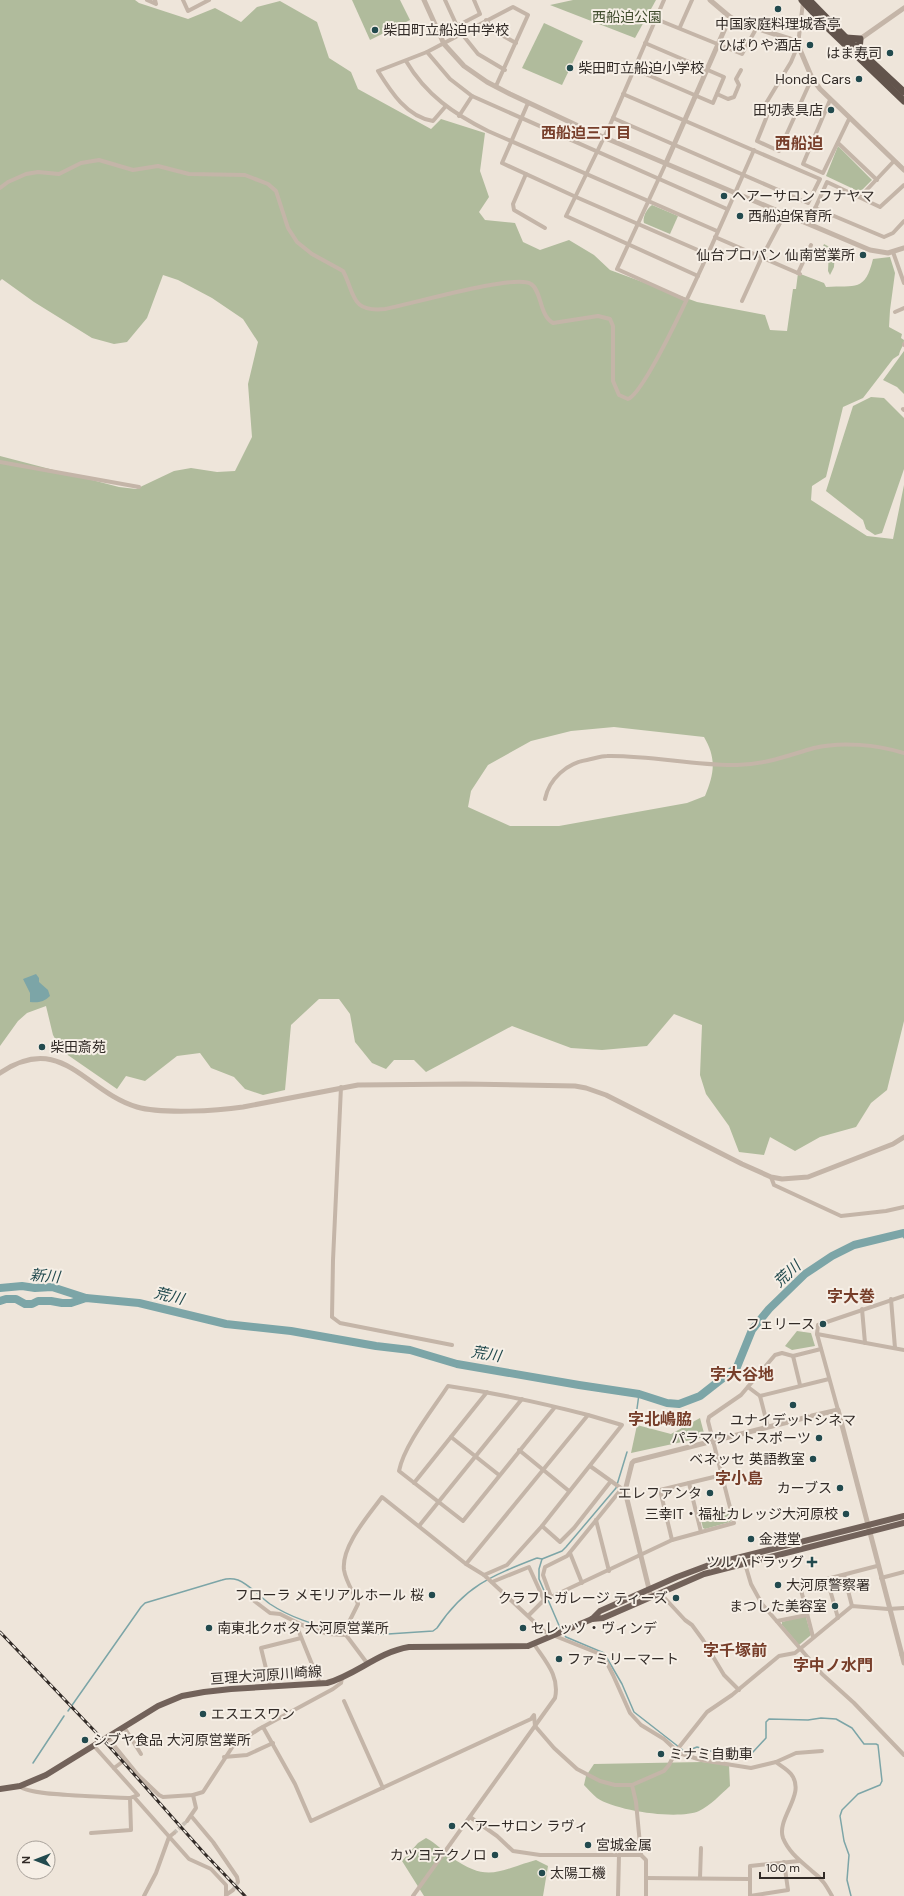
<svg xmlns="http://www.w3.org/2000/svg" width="904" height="1896" viewBox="0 0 904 1896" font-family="'DM Sans','Noto Sans JP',sans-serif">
  <rect width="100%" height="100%" fill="#eee5da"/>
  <g fill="#b0bb9c" fill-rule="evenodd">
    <path d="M0,0H135L139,3L188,19L215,8L241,22L257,7L280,1L317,22L329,58L351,72L358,89L431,129L441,119L485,133L480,171L489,197L479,212L485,220L515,223L523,242L540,250L569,240L594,255L610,270L697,302L765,315L770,330L787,331L793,289H796L798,273L824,283L826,287C856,285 865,292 873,259L890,257L895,273L890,310L889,327L902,334L901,338L904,340C904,346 900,349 899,355L893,359L863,398L843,407L826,477L812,486L811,500L867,536L893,539L904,485V1021L887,1090L871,1103L856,1127L820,1137L795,1151L770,1137L764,1155L739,1152L729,1126L706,1094L700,1075L702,1025L674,1014L647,1046L602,1050L571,1048L512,1026L426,1072L414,1060H394L386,1069L372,1063L355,1042L350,1014L339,999H319L291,1025L285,1090L263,1095L245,1089L234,1077L211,1068L200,1053L177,1056L145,1081L126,1076L117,1089L62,1051L53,1035L46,1006L27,1013L18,1021L0,1046V456L119,487L136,489L174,471L191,468L217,472L235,471L252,437L248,384L258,342L243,319L212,298L178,280L163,275L147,318L127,342L114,344L92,338L34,302L2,279L0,281ZM614,727L704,737C717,759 714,774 705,796L687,803L559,826H510L468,807L471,791L488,765L531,741L571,731Z"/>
    <path d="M352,0H400L410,20L370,40Z"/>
    <path d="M573,0H656L635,38L550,5Z"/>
    <path d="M544,23L583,41L562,85L522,68Z"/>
    <path d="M838,146L872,180L860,192L826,176Z"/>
    <path d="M652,205L678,216L670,234L644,223C642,218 647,208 652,205Z"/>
    <path d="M824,244L835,250L834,267L830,275L828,271L829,251L822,249Z"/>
    <path d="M904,351V394L897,387L883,380Z"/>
    <path d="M871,397L884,398L904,418V469L882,533L875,535L866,529L863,520L826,491L853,406Z"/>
    <path d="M797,1331L811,1333L815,1346L792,1350L785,1346Z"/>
    <path d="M700,1418L705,1437L631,1453L637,1425L671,1434Z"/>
    <path d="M728,1509L731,1521L730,1522L705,1529L703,1528L700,1516Z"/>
    <path d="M803,1616L806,1617L811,1635L799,1645L782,1625V1622Z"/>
    <path d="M702,1762L729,1765L730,1786C721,1794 710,1806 699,1811C678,1820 616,1811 597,1798C592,1794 588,1789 584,1785L586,1776L594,1764Z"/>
    <path d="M426,1838C436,1843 443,1851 451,1857C488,1883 497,1871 536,1860L548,1866L543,1896H424L402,1861L418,1843Z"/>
  </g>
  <path fill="#7ca5a7" d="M36,974L39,978V982L48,990L50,996C44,1002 38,1003 30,1002V993L23,979Z"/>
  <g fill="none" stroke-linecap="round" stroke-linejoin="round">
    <g stroke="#7ca5a7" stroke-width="1.5">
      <path d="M902,1234L904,1238"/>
      <path d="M636,1416L639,1394"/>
      <path d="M542,1559L539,1569V1579L561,1630"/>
      <path d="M563,1633L566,1637L604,1653L622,1684L634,1712L684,1751H687L697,1747L721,1754L735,1750L753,1752L766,1738V1722L769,1719L808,1720L821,1718L836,1719L852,1728L864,1744H876L878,1745L882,1781L880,1785L858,1794L842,1810L840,1816L844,1841L849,1855L847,1880L851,1896"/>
      <path d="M351,1634H388L433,1631L437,1628C465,1586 491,1576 537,1558L542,1559L562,1551L566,1547L616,1488L627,1452"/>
      <path d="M68,1711L141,1607L145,1603L222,1580C228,1578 232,1578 238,1580C250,1585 259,1596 270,1604C291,1618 316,1625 340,1632"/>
      <path d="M33,1763L64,1716"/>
    </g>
    <g stroke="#7ca5a7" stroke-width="8">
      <path d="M0,1288L22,1286L35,1288L52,1287L86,1298"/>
      <path d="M0,1301L6,1299H16L25,1304H32L38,1301H51L62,1303H71L86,1298L139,1303L226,1324L291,1331L376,1346L410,1350L457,1364L579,1385L639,1394L667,1403L679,1404L700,1396L737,1367L752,1330L769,1309L805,1274L832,1256L854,1245L904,1233"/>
    </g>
    <g stroke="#c8c0b6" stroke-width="4" stroke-dasharray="4 2" stroke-linecap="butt">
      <path d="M174,1833L187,1821"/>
      <path d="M233,1890L238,1882"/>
    </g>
    <g stroke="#c4b5a8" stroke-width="4">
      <path d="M147,0L156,4L155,0"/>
      <path d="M183,0L188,11L209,0"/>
      <path d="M445,0L457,26L480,14L474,0"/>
      <path d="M664,0L610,125L566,216L698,276"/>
      <path d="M803,2L798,45L791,62L765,105L769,111L757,141L779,151L812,78"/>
      <path d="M656,19L742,54L756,29"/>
      <path d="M486,20L496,32L516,43"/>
      <path d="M680,27L692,0"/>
      <path d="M462,34L478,54L505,70"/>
      <path d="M427,52L450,79L472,96L727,209"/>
      <path d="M406,61C426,95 454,114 488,131L717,231"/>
      <path d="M634,69L713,103L724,77L645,43"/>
      <path d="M717,94L728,99L734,97L739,85L736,79L741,70"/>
      <path d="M830,100L803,164L823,173L849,119"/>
      <path d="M528,103L502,163L576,197L707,254"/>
      <path d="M445,107L433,121C407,117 391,92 378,71L427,52L513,7L528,15L496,86"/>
      <path d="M459,116L472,96"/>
      <path d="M613,118L808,203L820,179L623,94"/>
      <path d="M838,143L877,180"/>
      <path d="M666,163L617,269L686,300"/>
      <path d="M526,174L513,204L514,210L545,228"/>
      <path d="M0,188L8,182L26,174L38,172L59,174L81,163L99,160L133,170L158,166L189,174L245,175L268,184L276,191L288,228L297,242L312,254L343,271C355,293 350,313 385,309C408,305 516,273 531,284C542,291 539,315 553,323L598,316L610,319L613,326V381L619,395L628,399C652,390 738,185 754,150"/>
      <path d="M860,197L894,161"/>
      <path d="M815,208L884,237L893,233L904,221"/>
      <path d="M808,224L827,182L880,207L904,185"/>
      <path d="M715,237L800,274"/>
      <path d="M893,252L904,283"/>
      <path d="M798,273L811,245"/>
      <path d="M742,301L762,257L780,223"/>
      <path d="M895,312L904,308"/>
      <path d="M904,344V345"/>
      <path d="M903,409L904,410"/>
      <path d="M0,462L139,487"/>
      <path d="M545,799C549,779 567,763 587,760C593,759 601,756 607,756C651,755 694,766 737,765C767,764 786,756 814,748C842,741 877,745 904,753"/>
      <path d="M341,1087L333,1260L332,1317L340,1323L452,1345"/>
      <path d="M771,1177L774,1185L841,1216L886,1211L904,1207"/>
      <path d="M891,1299L895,1348"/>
      <path d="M862,1309L865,1343"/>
      <path d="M817,1334L904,1350"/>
      <path d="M793,1356L800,1385"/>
      <path d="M748,1387L760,1396L768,1427"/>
      <path d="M760,1396L829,1379"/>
      <path d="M555,1407L463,1521L399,1471C404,1445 433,1409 448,1386C496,1393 542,1403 588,1415"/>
      <path d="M838,1410L817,1334L818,1325L904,1296"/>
      <path d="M451,1437L499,1475"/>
      <path d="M519,1450L569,1491"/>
      <path d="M590,1466L625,1491"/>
      <path d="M414,1483L487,1392"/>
      <path d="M689,1483L701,1532"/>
      <path d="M625,1491L619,1492L567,1556L545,1567L543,1575L551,1597L672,1540L734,1523L708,1421L709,1417L741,1395L775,1355L782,1353L793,1356L821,1349"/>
      <path d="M596,1520L609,1571"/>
      <path d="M419,1526L522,1399"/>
      <path d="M542,1526L560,1542L574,1528L611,1481"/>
      <path d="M672,1540L660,1490L722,1475"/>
      <path d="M570,1553L582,1583"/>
      <path d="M743,1557L751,1584L762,1604L822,1674L854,1703L904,1755"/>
      <path d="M466,1564L588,1415L622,1425L542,1526L507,1565L484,1575"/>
      <path d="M844,1575L852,1606"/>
      <path d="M881,1578L904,1572"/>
      <path d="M827,1579L838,1618"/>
      <path d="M492,1582L529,1567L544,1600L529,1615"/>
      <path d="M660,1593L685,1620L692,1625L703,1640L724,1675L739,1690"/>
      <path d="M253,1600L270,1613L280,1614L302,1625L328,1634L346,1635"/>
      <path d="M777,1621L807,1615"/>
      <path d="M295,1622L320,1684"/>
      <path d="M813,1637L800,1586L877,1566"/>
      <path d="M367,1663L346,1635V1628L358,1604C354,1593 346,1582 344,1570C341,1546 369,1515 382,1497L466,1564L484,1575L545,1632L600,1654L606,1661L613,1675L630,1713L641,1725L664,1739L679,1753L701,1760L751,1768L776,1762L796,1753L822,1751"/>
      <path d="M270,1685L261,1648L301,1638"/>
      <path d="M344,1701L383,1788"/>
      <path d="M124,1727L141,1754"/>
      <path d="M263,1727L295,1784L311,1821L531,1719L534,1715L535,1726L554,1748L577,1769L600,1781L615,1785H632L664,1771L669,1765L676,1751L707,1712L732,1695L779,1656L795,1653L852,1606L888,1609L904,1608"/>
      <path d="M108,1738L138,1775L159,1795L163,1797L193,1795L203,1792L233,1746L259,1729L333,1689L341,1683L342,1678"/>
      <path d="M224,1757L247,1755L273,1743"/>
      <path d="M776,1762C781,1766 787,1769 791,1774C807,1794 776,1818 783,1838C789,1853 802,1862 813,1872C822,1878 827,1887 832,1896"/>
      <path d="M114,1768L125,1760"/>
      <path d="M632,1785L636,1802L641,1855"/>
      <path d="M20,1786C25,1796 115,1797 130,1798L138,1795L94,1746"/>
      <path d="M134,1797L189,1859L211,1869L226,1885V1896"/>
      <path d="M192,1817L213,1842L237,1877L238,1882"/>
      <path d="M470,1817L497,1836L513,1851L540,1855H641L646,1860V1896"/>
      <path d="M187,1821L196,1808L193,1795"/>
      <path d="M91,1833L131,1830L130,1798"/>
      <path d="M646,1878L750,1879"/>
      <path d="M700,1878L701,1848"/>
      <path d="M226,1895L233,1890"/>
      <path d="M144,1896L156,1873L169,1837L174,1833"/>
      <path d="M413,1896L555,1698C560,1676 545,1661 534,1644"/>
      <path d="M618,1896L619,1855"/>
      <path d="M750,1896V1866L799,1861"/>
      <path d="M750,1896L788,1890L784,1862"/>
    </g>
    <g stroke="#c4b5a8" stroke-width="5">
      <path d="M424,0L444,44L464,66L487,82L510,94L589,131L870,250L888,253L904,248"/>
      <path d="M710,0L730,17L743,24L790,39L798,45L812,78L820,89L904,170"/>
      <path d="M860,39L904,8"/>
      <path d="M666,163L730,17"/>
      <path d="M0,1073C62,1031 85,1092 137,1107C161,1114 217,1111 243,1107L358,1085L465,1084L575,1086L586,1088L606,1095L742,1164L771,1177L782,1179L808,1177L893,1144L904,1137"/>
      <path d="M812,1416L838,1410L902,1655H904"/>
      <path d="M651,1597L625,1491L632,1463L634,1461L808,1417"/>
      <path d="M902,1655L904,1663"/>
    </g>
    <g stroke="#72625a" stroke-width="6">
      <path d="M592,1619L603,1618L704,1574L904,1523"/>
      <path d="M0,1789L20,1786L46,1775L158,1706L182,1696L204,1692L231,1689L327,1683C356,1675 378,1652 409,1647L528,1646L592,1619L600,1611L677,1577L709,1565L904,1516"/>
    </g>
    <g stroke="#62544c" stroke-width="7">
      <path d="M802,0L828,28L904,101"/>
      <path d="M809,0L846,38L904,92"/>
      <path d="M846,38L860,39L859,50"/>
    </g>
    <defs>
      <path id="rail" d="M0,1632L108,1745L204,1853L245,1896"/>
    </defs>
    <use href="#rail" stroke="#322b27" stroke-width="3"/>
    <use href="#rail" stroke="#f6efe6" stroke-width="1.5" stroke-dasharray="4.5" stroke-linecap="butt"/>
  </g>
  <g fill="#224a4e" stroke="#f6efe6" stroke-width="1.5">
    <circle cx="778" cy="9" r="4"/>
    <circle cx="375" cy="30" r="4"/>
    <circle cx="810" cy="45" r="4"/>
    <circle cx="890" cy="53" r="4"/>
    <circle cx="570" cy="68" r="4"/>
    <circle cx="859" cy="79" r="4"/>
    <circle cx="831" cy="110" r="4"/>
    <circle cx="724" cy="196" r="4"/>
    <circle cx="740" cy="216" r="4"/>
    <circle cx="863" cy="255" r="4"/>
    <circle cx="42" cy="1047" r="4"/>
    <circle cx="823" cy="1324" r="4"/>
    <circle cx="793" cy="1405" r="4"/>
    <circle cx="819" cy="1438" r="4"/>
    <circle cx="813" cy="1459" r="4"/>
    <circle cx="840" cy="1488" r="4"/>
    <circle cx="710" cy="1493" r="4"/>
    <circle cx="846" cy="1514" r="4"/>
    <circle cx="751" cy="1539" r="4"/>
    <path d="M810 1556h4v4h4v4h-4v4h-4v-4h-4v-4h4z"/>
    <circle cx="778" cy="1585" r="4"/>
    <circle cx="432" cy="1595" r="4"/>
    <circle cx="676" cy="1598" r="4"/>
    <circle cx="835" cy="1606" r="4"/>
    <circle cx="209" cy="1628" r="4"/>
    <circle cx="523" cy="1628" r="4"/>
    <circle cx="559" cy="1659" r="4"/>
    <circle cx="203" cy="1714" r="4"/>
    <circle cx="85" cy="1740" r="4"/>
    <circle cx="661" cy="1754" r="4"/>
    <circle cx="452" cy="1826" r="4"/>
    <circle cx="588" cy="1845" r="4"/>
    <circle cx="495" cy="1855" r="4"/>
    <circle cx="542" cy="1873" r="4"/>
  </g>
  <g text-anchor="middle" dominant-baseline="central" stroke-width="4" stroke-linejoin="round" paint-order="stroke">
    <g font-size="14" fill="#414d2e" stroke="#f6efe6">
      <text x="627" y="17">西船迫公園</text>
    </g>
    <g font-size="14" fill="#322b27" stroke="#f6efe6" text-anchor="start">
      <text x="778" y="24" text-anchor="middle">中国家庭料理城香亭</text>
      <text x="383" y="30">柴田町立船迫中学校</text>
      <text x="802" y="45" text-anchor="end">ひばりや酒店</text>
      <text x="882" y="53" text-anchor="end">はま寿司</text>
      <text x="578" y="68">柴田町立船迫小学校</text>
      <text x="851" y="79" text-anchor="end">Honda Cars</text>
      <text x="823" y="110" text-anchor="end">田切表具店</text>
      <text x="732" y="196">ヘアーサロン フナヤマ</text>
      <text x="748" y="216">西船迫保育所</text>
      <text x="855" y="255" text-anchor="end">仙台プロパン 仙南営業所</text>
      <text x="50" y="1047">柴田斎苑</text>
      <text x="815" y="1324" text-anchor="end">フェリース</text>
      <text x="793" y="1420" text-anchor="middle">ユナイデットシネマ</text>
      <text x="811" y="1438" text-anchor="end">パラマウントスポーツ</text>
      <text x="805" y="1459" text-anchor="end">ベネッセ 英語教室</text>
      <text x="832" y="1488" text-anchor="end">カーブス</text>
      <text x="702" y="1493" text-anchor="end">エレファンタ</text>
      <text x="838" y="1514" text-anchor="end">三幸IT・福祉カレッジ大河原校</text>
      <text x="759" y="1539">金港堂</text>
      <text x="804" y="1562" text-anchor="end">ツルハドラッグ</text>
      <text x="786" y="1585">大河原警察署</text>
      <text x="424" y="1595" text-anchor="end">フローラ メモリアルホール 桜</text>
      <text x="668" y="1598" text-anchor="end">クラフトガレージ ティーズ</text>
      <text x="827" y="1606" text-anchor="end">まつした美容室</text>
      <text x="217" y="1628">南東北クボタ 大河原営業所</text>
      <text x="531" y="1628">セレッソ・ヴィンデ</text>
      <text x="567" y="1659">ファミリーマート</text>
      <text x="211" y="1714">エスエスワン</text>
      <text x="93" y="1740">シブヤ食品 大河原営業所</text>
      <text x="669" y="1754">ミナミ自動車</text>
      <text x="460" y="1826">ヘアーサロン ラヴィ</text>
      <text x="596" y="1845">宮城金属</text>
      <text x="487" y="1855" text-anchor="end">カツヨテクノロ</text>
      <text x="550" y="1873">太陽工機</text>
    </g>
    <g font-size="14" fill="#322b27" stroke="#f6efe6">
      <text transform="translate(266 1675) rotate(-4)">亘理大河原川崎線</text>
    </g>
    <g font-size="15" font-weight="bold" fill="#773e2a" stroke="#f6efe6">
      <text x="586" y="133">西船迫三丁目</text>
    </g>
    <g font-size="15" font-style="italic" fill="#224a4e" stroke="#f6efe6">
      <text transform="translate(787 1274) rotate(-43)">荒川</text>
      <text transform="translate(45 1276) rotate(5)">新川</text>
      <text transform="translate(169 1296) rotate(14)">荒川</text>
      <text transform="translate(486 1354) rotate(9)">荒川</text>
    </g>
    <g font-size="16" font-weight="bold" fill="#773e2a" stroke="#f6efe6">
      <text x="799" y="143">西船迫</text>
      <text x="851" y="1296">字大巻</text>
      <text x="742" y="1374">字大谷地</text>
      <text x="660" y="1419">字北嶋脇</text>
      <text x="739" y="1478">字小島</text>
      <text x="735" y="1650">字千塚前</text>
      <text x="833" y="1665">字中ノ水門</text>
    </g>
  </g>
  <g transform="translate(36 1860) rotate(270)"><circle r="19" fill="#f6efe6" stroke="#a8a19a"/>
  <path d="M0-3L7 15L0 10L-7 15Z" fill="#224a4e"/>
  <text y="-6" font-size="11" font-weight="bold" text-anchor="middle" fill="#322b27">N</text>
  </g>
  <path d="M760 1872v6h64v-6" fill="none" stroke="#322b27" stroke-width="2"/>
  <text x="766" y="1872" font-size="12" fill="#322b27" stroke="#f6efe6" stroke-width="3" paint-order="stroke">100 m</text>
</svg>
